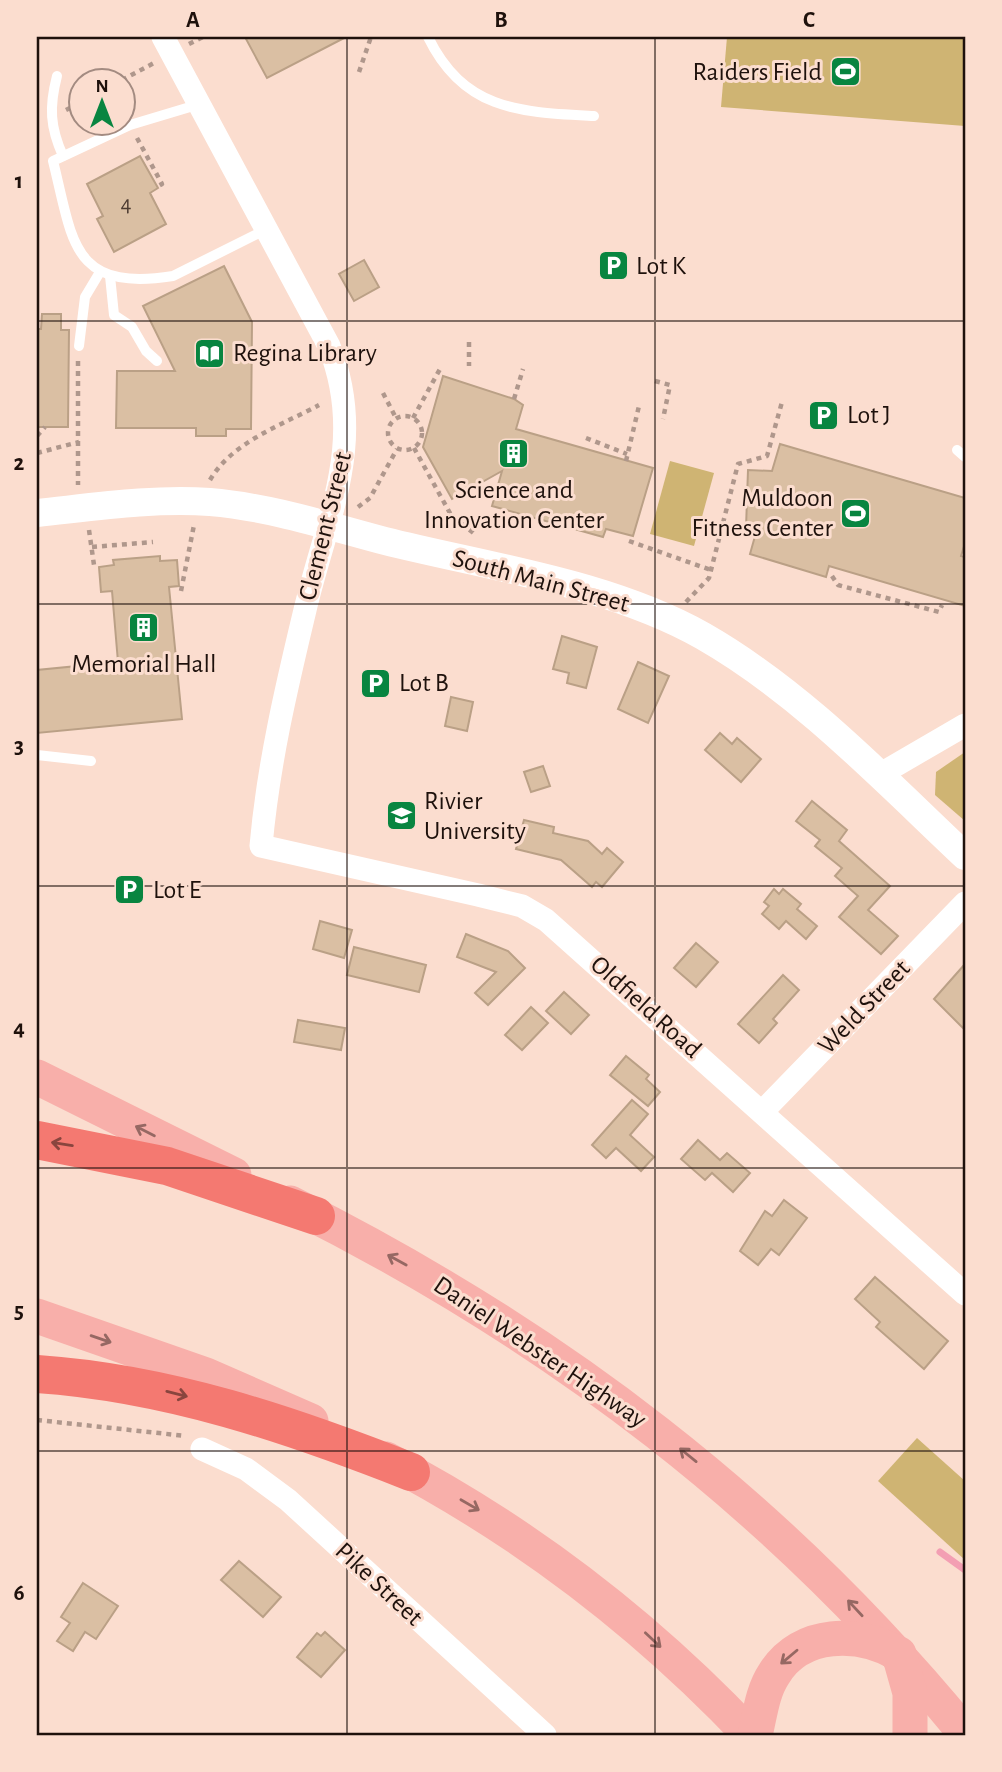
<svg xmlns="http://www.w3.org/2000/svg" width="1002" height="1772" viewBox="0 0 1002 1772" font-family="'Alegreya Sans',sans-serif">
  <rect width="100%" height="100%" fill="#fbddcf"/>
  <g fill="#cfb473">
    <path d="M727,37H965V126L721,107Z"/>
    <path d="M670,461L714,473L694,546L650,534Z"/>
    <path d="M965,752V821L935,795L936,772Z"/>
    <path d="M917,1438L965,1481V1560L878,1481Z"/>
  </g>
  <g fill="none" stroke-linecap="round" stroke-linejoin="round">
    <path stroke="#f39fb3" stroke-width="7" d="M940,1552L965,1570"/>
  </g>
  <g fill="#dabfa3" stroke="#baa086" stroke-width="2">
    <path d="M245,37H346L267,78Z"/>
    <path d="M140,156L158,188L150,193L166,224L114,252L97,219L103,216L87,184Z"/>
    <path d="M364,260L379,287L354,301L339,274Z"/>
    <path d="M224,266L252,322L251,429H226V436H196V428H116L117,371H175L143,306Z"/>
    <path d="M42,314H61V330H69L68,427H37V329H41Z"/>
    <path d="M443,376L514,399L523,405L516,429L653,468L633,536L606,529L603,537L492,506L502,471L452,499L423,447Z"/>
    <path d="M780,444L965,498V543L961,556L965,557V606L829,566L826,577L750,554L757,529L746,528L748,470L772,471Z"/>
    <path d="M160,556V561L177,560L179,586L169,587L182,719L37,733V670L118,662L112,591L101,592L99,567L114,565L113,560Z"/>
    <path d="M562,636L597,647L586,688L567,683L569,673L553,669Z"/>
    <path d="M638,662L669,676L648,723L618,709Z"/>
    <path d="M451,697L473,702L467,731L445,726Z"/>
    <path d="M720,733L732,744L737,738L761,759L741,782L705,750Z"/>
    <path d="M543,766L550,786L531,792L524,772Z"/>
    <path d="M812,801L847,830L839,841L890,886L868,910L898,936L881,954L839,917L858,896L835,876L842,868L815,846L820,840L796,821Z"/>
    <path d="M524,820L554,827L553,833L588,841L602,854L607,848L623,862L602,887L596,882L592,887L561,860L516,849Z"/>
    <path d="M774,889L779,894L783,889L801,904L797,909L817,926L806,939L786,921L779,929L762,914L769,906L764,902Z"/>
    <path d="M320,921L352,930L344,958L313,949Z"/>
    <path d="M466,934L508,951L525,968L488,1005L475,993L496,972L457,957Z"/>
    <path d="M696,943L718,962L696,987L674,968Z"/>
    <path d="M354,947L426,965L419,992L347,975Z"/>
    <path d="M965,964V1030L934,999Z"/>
    <path d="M783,975L799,990L773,1019L777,1023L759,1043L738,1024Z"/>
    <path d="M564,992L589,1015L571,1034L546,1011Z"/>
    <path d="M531,1007L548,1023L522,1050L505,1035Z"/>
    <path d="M298,1020L345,1028L341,1050L294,1042Z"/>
    <path d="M626,1056L649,1075L646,1079L660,1092L648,1106L610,1075Z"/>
    <path d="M632,1100L648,1114L630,1135L654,1157L641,1171L616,1148L606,1158L592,1145Z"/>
    <path d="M698,1140L720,1160L727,1153L750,1173L733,1192L712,1173L705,1180L681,1159Z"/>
    <path d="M784,1200L807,1218L779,1255L771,1249L758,1265L740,1251L765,1211L772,1216Z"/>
    <path d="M875,1277L948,1341L924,1369L876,1327L880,1322L855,1299Z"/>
    <path d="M239,1561L281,1597L263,1617L221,1580Z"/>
    <path d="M83,1583L118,1606L96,1639L85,1632L73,1651L57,1641L70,1623L61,1617Z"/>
    <path d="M325,1632L345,1650L321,1677L297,1657L317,1633L321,1636Z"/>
  </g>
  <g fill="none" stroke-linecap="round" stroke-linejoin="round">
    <g stroke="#af978c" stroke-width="4.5" stroke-dasharray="5 5" stroke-linecap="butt">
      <path d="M189,44L203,37"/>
      <path d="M359,72L371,37"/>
      <path d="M122,80L154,63"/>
      <path d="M66,110L80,103"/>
      <path d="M137,138L162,184L157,187"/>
      <path d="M469,342V366"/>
      <path d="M78,361V485"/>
      <path d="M655,381L670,385L663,419"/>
      <path d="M383,393L396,418"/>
      <path d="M514,399L523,369"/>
      <circle cx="405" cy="433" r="17"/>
      <path d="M413,418L440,369"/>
      <path d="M37,436L45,427"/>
      <path d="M586,438L627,454"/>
      <path d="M414,448L451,515L476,535"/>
      <path d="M37,453L79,442"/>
      <path d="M626,461L639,406"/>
      <path d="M210,480C232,442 282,425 319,405"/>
      <path d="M358,507L370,498L397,449"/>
      <path d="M89,530L94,565"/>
      <path d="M629,541L711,570"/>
      <path d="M92,547L153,542"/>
      <path d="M832,576L838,585L939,612L942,605"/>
      <path d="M181,591L194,525"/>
      <path d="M686,602L709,578L738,464L767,456L782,402"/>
      <path d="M37,1420L186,1436"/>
    </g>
    <g stroke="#fff" stroke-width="10">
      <path d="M428,37C464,111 520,112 594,116"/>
      <path d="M57,76C49,107 50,127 63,156"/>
      <path d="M200,104L130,125L53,161C73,241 71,292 173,276L267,229"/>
      <path d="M110,276L114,315L132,327L146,351L157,361"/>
      <path d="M79,346L85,297L100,272"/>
      <path d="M957,450L965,457"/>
      <path d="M37,755L91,761"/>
    </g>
    <g stroke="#fff" stroke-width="23">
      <path d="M163,37L329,346C367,441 327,517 305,610C286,689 268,766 261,846L478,895L522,906L546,920L965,1294"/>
      <path d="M879,775L965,725"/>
      <path d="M762,1112L965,903"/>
      <path d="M202,1449L246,1469L288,1500L545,1735"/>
    </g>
    <path stroke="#fff" stroke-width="28" d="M37,513C94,507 153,498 210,502C270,507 328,526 385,541C489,567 609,583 703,636C801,692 883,779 965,856"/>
    <g stroke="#f8afaa" stroke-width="35">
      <path d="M37,1077L234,1175"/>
      <path d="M290,1203C554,1335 778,1505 965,1733"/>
      <path d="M37,1316L206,1375L311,1421"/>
      <path d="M386,1459C524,1531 643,1622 750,1735"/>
      <path d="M755,1735C760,1715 762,1692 774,1674C801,1630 859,1631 899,1654L910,1693V1735"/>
    </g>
    <g stroke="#f47971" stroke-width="38">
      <path d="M37,1140L167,1166L316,1216"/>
      <path d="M37,1374C168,1383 289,1424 411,1472"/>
    </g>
  </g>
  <defs><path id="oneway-shaft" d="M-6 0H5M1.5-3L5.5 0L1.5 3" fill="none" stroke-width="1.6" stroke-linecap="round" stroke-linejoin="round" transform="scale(1.75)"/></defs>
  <g stroke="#966863">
    <use href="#oneway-shaft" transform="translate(145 1131) rotate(-153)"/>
    <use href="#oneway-shaft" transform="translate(397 1260) rotate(-151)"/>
    <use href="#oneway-shaft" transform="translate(101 1339) rotate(19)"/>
    <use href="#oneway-shaft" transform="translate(688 1455) rotate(-141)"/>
    <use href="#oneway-shaft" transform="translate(470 1505) rotate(30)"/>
    <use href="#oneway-shaft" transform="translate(855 1608) rotate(-133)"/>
    <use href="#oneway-shaft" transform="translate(653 1640) rotate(43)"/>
    <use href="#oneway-shaft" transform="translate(789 1657) rotate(140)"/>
  </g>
  <g stroke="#89453e">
    <use href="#oneway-shaft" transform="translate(62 1144) rotate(-171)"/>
    <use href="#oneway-shaft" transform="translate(177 1394) rotate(14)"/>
  </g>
  <path fill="none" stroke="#1e110c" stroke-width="2" stroke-opacity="0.55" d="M347,37V1735M655,37V1735M37,321H965M37,604H965M37,886H965M37,1168H965M37,1451H965"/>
  <defs>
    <symbol id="stadium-square" viewBox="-11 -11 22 22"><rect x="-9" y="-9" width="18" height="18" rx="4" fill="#088540" stroke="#fbddcf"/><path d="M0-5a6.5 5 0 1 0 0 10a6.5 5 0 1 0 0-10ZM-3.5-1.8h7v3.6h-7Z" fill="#fff"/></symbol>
    <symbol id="parking-square" viewBox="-11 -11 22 22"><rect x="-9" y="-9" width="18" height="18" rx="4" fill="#088540" stroke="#fbddcf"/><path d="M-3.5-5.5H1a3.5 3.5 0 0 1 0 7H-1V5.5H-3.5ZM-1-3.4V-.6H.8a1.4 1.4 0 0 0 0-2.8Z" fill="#fff"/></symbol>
    <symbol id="library-square" viewBox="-11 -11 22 22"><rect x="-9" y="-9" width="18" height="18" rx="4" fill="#088540" stroke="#fbddcf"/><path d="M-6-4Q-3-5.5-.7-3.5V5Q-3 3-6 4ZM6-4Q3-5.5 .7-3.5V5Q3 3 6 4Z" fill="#fff"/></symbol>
    <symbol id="building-square" viewBox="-11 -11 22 22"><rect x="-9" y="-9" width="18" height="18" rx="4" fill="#088540" stroke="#fbddcf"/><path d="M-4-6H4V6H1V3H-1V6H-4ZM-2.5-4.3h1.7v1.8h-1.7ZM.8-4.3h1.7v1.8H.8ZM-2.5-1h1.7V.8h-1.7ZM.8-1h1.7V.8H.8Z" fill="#fff"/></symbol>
    <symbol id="university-square" viewBox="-11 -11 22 22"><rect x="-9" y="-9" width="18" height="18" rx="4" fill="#088540" stroke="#fbddcf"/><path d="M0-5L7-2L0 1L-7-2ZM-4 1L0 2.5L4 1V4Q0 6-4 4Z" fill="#fff"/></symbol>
  </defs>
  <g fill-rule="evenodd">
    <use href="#stadium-square" x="828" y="54" width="35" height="35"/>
    <use href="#parking-square" x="596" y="248" width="35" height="35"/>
    <use href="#library-square" x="192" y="336" width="35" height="35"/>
    <use href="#parking-square" x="806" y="398" width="35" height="35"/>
    <use href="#building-square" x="496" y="436" width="35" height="35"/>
    <use href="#stadium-square" x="838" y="496" width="35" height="35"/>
    <use href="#building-square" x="126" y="610" width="35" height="35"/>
    <use href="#parking-square" x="358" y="666" width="35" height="35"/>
    <use href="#university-square" x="384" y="798" width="35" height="35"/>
    <use href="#parking-square" x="112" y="872" width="35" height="35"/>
  </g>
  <g text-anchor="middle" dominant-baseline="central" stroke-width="6" stroke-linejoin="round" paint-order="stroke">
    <g font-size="23" fill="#4d3c32">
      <text x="126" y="204">4</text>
    </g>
    <g font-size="26" fill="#1e110c" stroke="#fbddcf" text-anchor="start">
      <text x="822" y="72" text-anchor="end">Raiders Field</text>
      <text x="636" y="266">Lot K</text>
      <text x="233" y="353">Regina Library</text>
      <text x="847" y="415">Lot J</text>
      <text x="514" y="490" text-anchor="middle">Science and<tspan x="514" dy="30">Innovation Center</tspan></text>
      <text x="833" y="498" text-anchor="end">Muldoon<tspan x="833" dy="30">Fitness Center</tspan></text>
      <text x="144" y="664" text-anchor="middle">Memorial Hall</text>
      <text x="399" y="683">Lot B</text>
      <text x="424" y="801">Rivier<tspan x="424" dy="30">University</tspan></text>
      <text x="153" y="890">Lot E</text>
    </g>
    <g font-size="26" fill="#1e110c" stroke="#fbddcf">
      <text transform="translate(325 526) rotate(-76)">Clement Street</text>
      <text transform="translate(541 581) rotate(15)">South Main Street</text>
      <text transform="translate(646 1007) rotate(42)">Oldfield Road</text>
      <text transform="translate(864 1007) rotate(-46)">Weld Street</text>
      <text transform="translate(540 1352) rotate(34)">Daniel Webster Highway</text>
      <text transform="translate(379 1584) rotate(43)">Pike Street</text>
    </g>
  </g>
  <rect width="1002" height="1772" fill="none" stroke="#fbddcf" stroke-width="77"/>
  <g transform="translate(102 102)"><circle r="33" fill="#fbddcf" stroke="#a38b81" stroke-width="2"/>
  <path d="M0-5L12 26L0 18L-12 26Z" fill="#088540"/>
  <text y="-10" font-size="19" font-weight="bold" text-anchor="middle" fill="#1e110c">N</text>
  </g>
  <rect x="38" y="38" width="926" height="1696" fill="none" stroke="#1e110c" stroke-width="2.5"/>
  <g font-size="23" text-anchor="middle" font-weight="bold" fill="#1e110c">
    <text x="193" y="27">A</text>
    <text x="501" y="27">B</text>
    <text x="809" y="27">C</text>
    <text x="19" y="188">1</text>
    <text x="19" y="470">2</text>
    <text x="19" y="753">3</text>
    <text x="19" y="1035">4</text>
    <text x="19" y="1318">5</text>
    <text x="19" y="1600">6</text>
  </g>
</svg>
